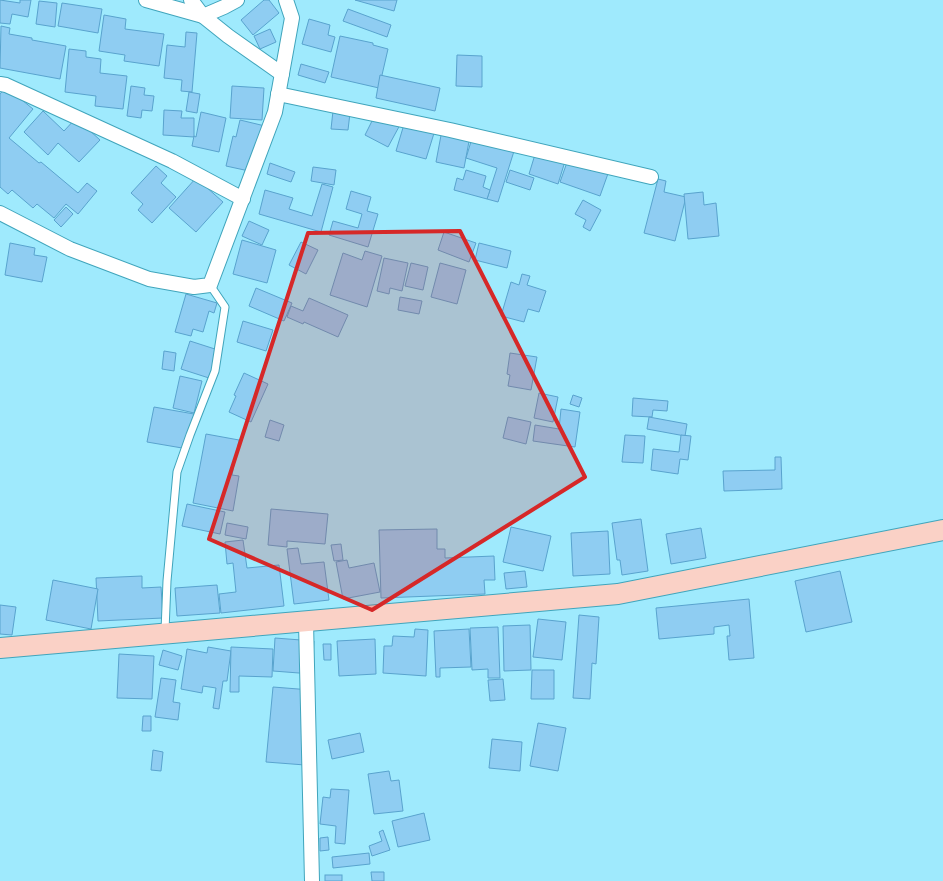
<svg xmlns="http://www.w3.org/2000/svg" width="943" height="881" viewBox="0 0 943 881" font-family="Inter,sans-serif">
  <rect width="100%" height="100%" fill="#9feafd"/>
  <g fill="#8fcdf2" stroke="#59a3ce">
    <path d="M0,0L20,3V0H31L28,17L12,14L10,24L0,23Z"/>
    <path d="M264,0H269L279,13L253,35L241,20Z"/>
    <path d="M355,0H397L394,11Z"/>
    <path d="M39,1L57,3L55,27L36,24Z"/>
    <path d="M62,3L102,9L98,33L58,26Z"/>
    <path d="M348,9L391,25L387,37L343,21Z"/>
    <path d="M104,15L126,19L125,29L164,34L159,66L124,61L125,55L99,51Z"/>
    <path d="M309,19L330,25L328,35L335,37L331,52L302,44Z"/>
    <path d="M1,26L10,28L9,34L32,38V40L66,46L60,79L0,68Z"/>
    <path d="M270,29L276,42L260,49L254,36Z"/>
    <path d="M186,32L197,33L192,92L181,91L182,80L164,78L167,45L185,47Z"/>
    <path d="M340,36L373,43V45L388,49L379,88L331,77Z"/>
    <path d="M69,49L86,51V57L101,59L100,73L127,76L123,109L95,106L96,96L65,92Z"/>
    <path d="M457,55L482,56V87L456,86Z"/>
    <path d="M301,64L329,72L325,83L298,75Z"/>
    <path d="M380,75L440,88L435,111L376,98Z"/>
    <path d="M131,86L145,88L144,95L154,96L152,111L142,110L141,118L127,116Z"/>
    <path d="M232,86L264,88L262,120L230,118Z"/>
    <path d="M6,87L33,109L9,138L39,163L41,162L78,193L87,183L97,191L78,214L66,204L54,218L37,204L33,208L12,190L8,194L0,187V94Z"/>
    <path d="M189,92L200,94L197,113L186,111Z"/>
    <path d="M164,110L182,111L181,118H194V137L163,135Z"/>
    <path d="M43,111L64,131L76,118L100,140L79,162L58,143L48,155L24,132Z"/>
    <path d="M333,111L350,113L348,130L331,129Z"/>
    <path d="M377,111L401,123L388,147L365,135Z"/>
    <path d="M201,112L226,118L219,152L192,146L194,136L196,137Z"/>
    <path d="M240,120L265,126L249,171L226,166L233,136L236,137Z"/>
    <path d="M405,121L435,130L426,159L396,151Z"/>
    <path d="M442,130L470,136L464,168L436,162Z"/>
    <path d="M473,135L515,148L498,202L487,199L497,168L466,158Z"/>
    <path d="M537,148L566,158L558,184L529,174Z"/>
    <path d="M570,154L610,168L600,196L560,182Z"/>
    <path d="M270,163L295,172L291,182L267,174Z"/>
    <path d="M156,166L167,176L161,183L176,197L152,223L138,210L143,204L131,193Z"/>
    <path d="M313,167L336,170L334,185L311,181Z"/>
    <path d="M466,170L486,176L483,187L490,190L487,199L454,190L457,178L463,180Z"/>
    <path d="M510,170L534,178L530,190L506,182Z"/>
    <path d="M196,178L223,202L196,232L169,208Z"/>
    <path d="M658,179L666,181L664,192L686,197L675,241L644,233Z"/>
    <path d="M322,184L333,187L321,232L259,214L265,190L293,198L289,209L312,216Z"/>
    <path d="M351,191L371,197L367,211L378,214L368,247L329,235L333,221L358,228L362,214L346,209Z"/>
    <path d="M703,192L704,205L716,203L719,236L688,239L684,194Z"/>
    <path d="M583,200L601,210L590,231L583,227L586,220L575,214Z"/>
    <path d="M66,207L73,214L61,227L54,220Z"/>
    <path d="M249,221L269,230L262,245L242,236Z"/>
    <path d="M444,232L476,243L469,262L438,250Z"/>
    <path d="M242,240L276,250L267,283L233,274Z"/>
    <path d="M301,242L318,250L306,274L289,265Z"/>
    <path d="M10,243L35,248L34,255L47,257L42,282L5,275Z"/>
    <path d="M479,243L511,251L507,268L475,260Z"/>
    <path d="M365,251L382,256L367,307L330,295L343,253L362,260Z"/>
    <path d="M384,258L408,263L402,291L390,288L389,294L377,291Z"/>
    <path d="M411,263L428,267L423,290L405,286Z"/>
    <path d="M440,263L466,270L457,304L431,297Z"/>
    <path d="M522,274L530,276L527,285L546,291L539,312L528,309L524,322L501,316L511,282L519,285Z"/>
    <path d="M256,288L292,303L284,321L249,306Z"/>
    <path d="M186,294L217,303L214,313L209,311L203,332L193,329L191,336L175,332Z"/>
    <path d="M400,297L422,301L419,314L398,310Z"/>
    <path d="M309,298L348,315L338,337L304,322L303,324L287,317L291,306L303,311Z"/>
    <path d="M243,321L273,330L266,351L237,342Z"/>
    <path d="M190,341L218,350L209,378L181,369Z"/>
    <path d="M164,351L176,353L174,371L162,369Z"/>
    <path d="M510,353L537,357L531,390L508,386L510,375L507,374Z"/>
    <path d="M244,373L268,384L251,422L229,412L236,396L234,395Z"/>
    <path d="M180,376L202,381L194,413L173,408Z"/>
    <path d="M539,393L558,397L553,422L534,418Z"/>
    <path d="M573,395L582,398L579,407L570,404Z"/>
    <path d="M633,398L668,401L667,411L653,410L652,417L632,416Z"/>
    <path d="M154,407L194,414L188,449L147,442Z"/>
    <path d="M561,409L580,412L575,447L533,441L535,425L559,429Z"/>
    <path d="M508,417L531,422L526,444L503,438Z"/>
    <path d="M649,417L687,424L685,436L647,429Z"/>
    <path d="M270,420L284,425L279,441L265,437Z"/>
    <path d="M206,434L239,440L232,475L239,476L233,511L193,503Z"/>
    <path d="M625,435L645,436L643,463L622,462Z"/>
    <path d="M681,435L691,436L688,460L680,459L678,474L651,470L653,449L679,452Z"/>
    <path d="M775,457H781L782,489L724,491L723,471L775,470Z"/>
    <path d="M187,504L225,512L220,534L182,526Z"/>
    <path d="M271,509L328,514L325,544L287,541V547L268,545Z"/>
    <path d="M641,519L648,571L622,575L620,560H617L612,523Z"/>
    <path d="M227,523L248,527L246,539L225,535Z"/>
    <path d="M511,527L551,536L543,571L503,562Z"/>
    <path d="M701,528L706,558L671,564L666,534Z"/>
    <path d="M437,529V549H445V558L494,556L495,580H484L485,594L381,598L379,530Z"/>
    <path d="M608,531L610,574L573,576L571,533Z"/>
    <path d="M243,540L247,568L279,565L284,606L221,613L219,594L236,592L233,563L227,564L225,542Z"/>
    <path d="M341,544L343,560L334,561L331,545Z"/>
    <path d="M298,548L301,564L324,562L329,600L294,604L287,549Z"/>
    <path d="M347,560L349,568L374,563L380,592L343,599L336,562Z"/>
    <path d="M525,571L527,587L506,589L504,573Z"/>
    <path d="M840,571L852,622L806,632L795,581Z"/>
    <path d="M142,576V588L161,587L163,618L98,621L96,578Z"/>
    <path d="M53,580L98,589L91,629L46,620Z"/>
    <path d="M217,585L220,613L177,616L175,588Z"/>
    <path d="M749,599L754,658L729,660L727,636H730L729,625L714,627V634L659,639L656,608Z"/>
    <path d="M0,605L16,607L12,635L0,634Z"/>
    <path d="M579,615L599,617L596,664L592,663L590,699L573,698Z"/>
    <path d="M538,619L566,622L562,660L533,657Z"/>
    <path d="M530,625L531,670L504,671L503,626Z"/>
    <path d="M498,627L500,678H488V669L472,670L470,628Z"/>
    <path d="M415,629L428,630L426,676L383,673L384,646H392L393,636L414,637Z"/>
    <path d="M469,629L471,667L440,668V677H436L434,631Z"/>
    <path d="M275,638L314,641L312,674L273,671Z"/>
    <path d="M375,639L376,674L339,676L337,641Z"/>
    <path d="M323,644H331V660H324Z"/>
    <path d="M208,647L231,651L227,681H223L219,709L213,708L216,688L203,686L202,693L181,689L187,649L207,653Z"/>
    <path d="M231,647L273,649L272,677L239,676V692H230Z"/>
    <path d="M163,650L182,656L178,670L159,665Z"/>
    <path d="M119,654L154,656L152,699L117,698Z"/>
    <path d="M532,670H554V699H531Z"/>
    <path d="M161,678L176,680L173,702L180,703L178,720L155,717Z"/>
    <path d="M503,679L505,700L490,701L488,680Z"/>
    <path d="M273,687L311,690L305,765L266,762Z"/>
    <path d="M143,716H151V731H142Z"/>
    <path d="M538,723L566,728L558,771L530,766Z"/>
    <path d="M360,733L364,752L332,759L328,740Z"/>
    <path d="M492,739L522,742L520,771L489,768Z"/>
    <path d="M153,750L163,752L161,771L151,770Z"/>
    <path d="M389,771L391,781L399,780L403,811L374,814L368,774Z"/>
    <path d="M331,789L349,790L345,844L335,843L336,826L320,824L323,797L330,798Z"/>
    <path d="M424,813L430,840L398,847L392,821Z"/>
    <path d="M383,830L390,850L372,856L369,846L382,841L379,832Z"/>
    <path d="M328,837L329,850L320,851V838Z"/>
    <path d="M369,853L370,864L333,868L332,857Z"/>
    <path d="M371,872H384V881H372Z"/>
    <rect x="325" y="875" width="17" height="6"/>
  </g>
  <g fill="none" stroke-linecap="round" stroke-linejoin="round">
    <defs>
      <path id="lane" d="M165,631L167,581L177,472L190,435L215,371L225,307L210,285"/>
      <g id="street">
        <path d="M146,0L203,16L224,7L237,0"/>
        <path d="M191,0L203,16L228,36L282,74"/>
        <path d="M0,84L6,85L172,161L243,199"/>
        <path d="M278,94L450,130L651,177"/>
        <path d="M0,213L70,249L149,279L194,287L210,285L275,112L292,18L286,0"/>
        <path d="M306,622L312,881"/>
      </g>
      <path id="secondary" d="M0,648L618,594L943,530"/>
    </defs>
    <use href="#lane" stroke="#40a5bc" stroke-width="9"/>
    <use href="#street" stroke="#40a5bc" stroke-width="16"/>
    <use href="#secondary" stroke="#40a5bc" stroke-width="22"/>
    <use href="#lane" stroke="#fff" stroke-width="7"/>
    <use href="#street" stroke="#fff" stroke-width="14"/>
    <use href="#secondary" stroke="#fad1c6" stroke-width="20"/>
  </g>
  <path fill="#d62828" fill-opacity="0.2" stroke="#d62828" stroke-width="4" stroke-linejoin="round" d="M460,231L585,477L372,610L209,539L308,233Z"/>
</svg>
